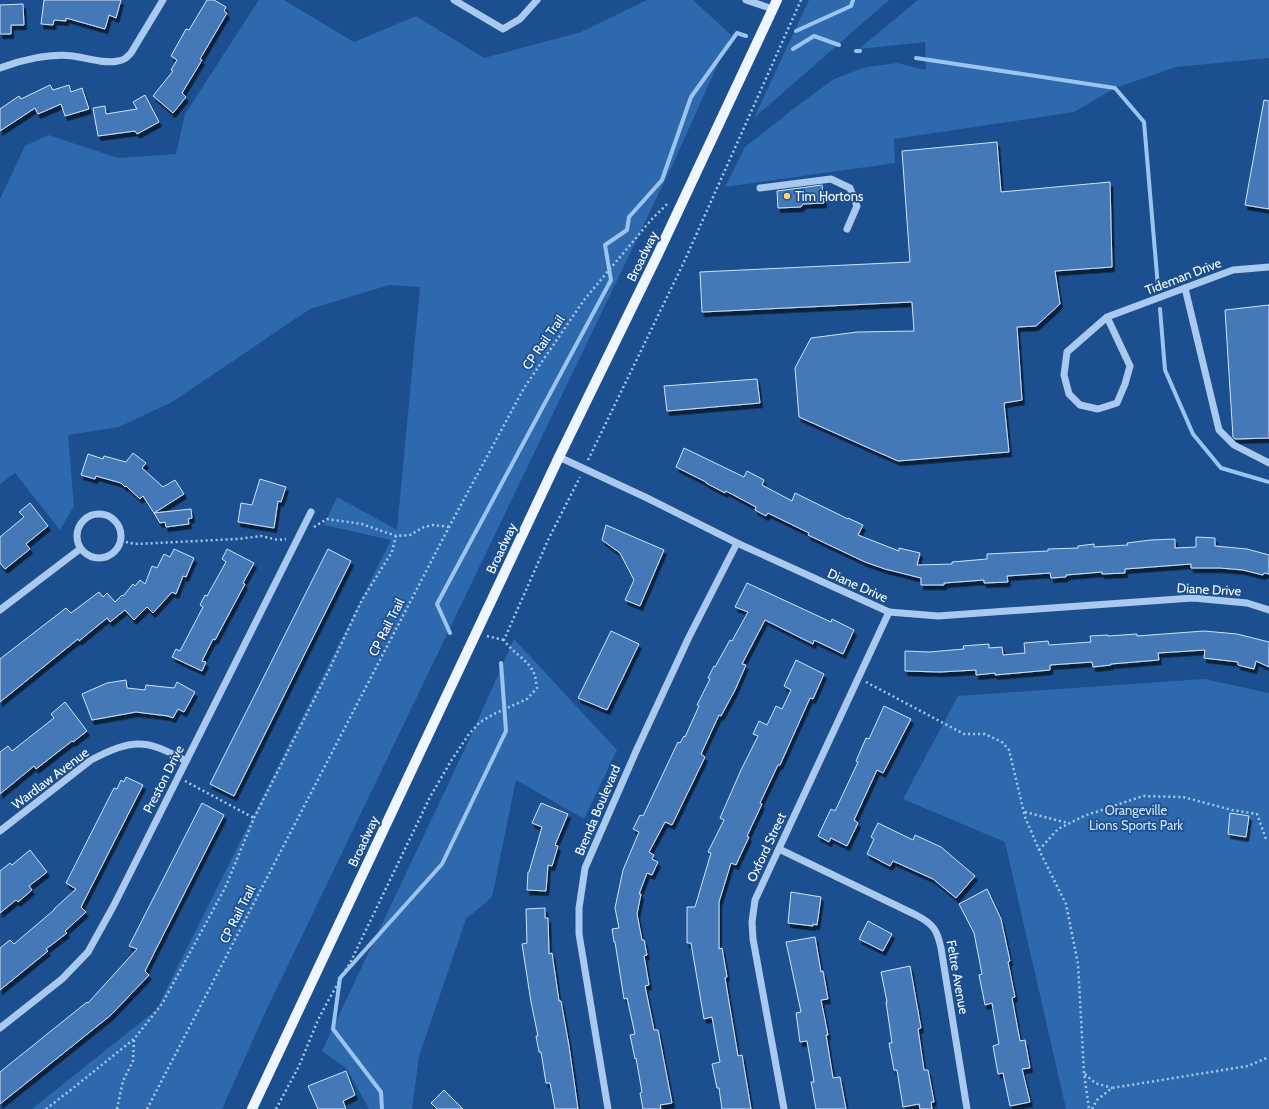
<svg xmlns="http://www.w3.org/2000/svg" width="1269" height="1109" viewBox="0 0 1269 1109" font-family="Cabin,sans-serif">
  <defs>
    <filter id="shadow"><feDropShadow dx="2.5" dy="4.5" stdDeviation="0" flood-color="#0009"/></filter>
  </defs>
  <rect width="100%" height="100%" fill="#1b4f8f"/>
  <g fill="#2e69ad">
    <path d="M259,0H284L354,42L416,16L484,58L581,32L647,0H693L731,35L672,166L264,1015L222,1109H32L156,1010L391,540L324,525L337,497L397,530L420,287L389,285L310,309L172,402L119,427L68,435L74,506L60,530L15,473L0,484V199L25,146L48,135L118,158L176,154L185,114Z"/>
    <path d="M809,0H889L754,118Z"/>
    <path d="M918,0H1269V58L1176,67L1115,88L1074,112L894,139L895,163L725,187L745,147L801,103L834,79L866,67L897,63L926,70L925,42L859,49Z"/>
    <path d="M514,639L617,750L584,819L516,780L492,897L466,919L419,1056L412,1109H369L347,1069L322,1051L469,740Z"/>
    <path d="M1204,679L1269,693V1109H1066L1005,842L903,799L958,696Z"/>
  </g>
  <g fill="none" stroke-linecap="round" stroke-linejoin="round">
    <g stroke="#9cc4f0" stroke-width="4">
      <path d="M796,31L851,6L853,0"/>
      <path d="M793,49L814,36L839,45"/>
      <path d="M856,51H860"/>
      <path d="M916,58L1115,88L1144,122L1158,287"/>
      <path d="M1160,309L1165,370L1193,434L1221,468L1269,482"/>
      <path d="M450,633L437,604L611,280L605,245L627,230L629,217L662,180L691,97L737,33L746,36"/>
      <path d="M382,1109L381,1092L333,1029L340,978L442,864L506,731L501,663"/>
    </g>
  </g>
  <g fill="#4478b7" stroke="#cfe3fa" filter="url(#shadow)">
    <path d="M44,0H121L116,18L109,15L105,29L66,18V21L54,20L53,25L41,24Z"/>
    <path d="M207,0H214L226,7L224,11L227,13L200,59L202,60L182,93L186,97L173,113L153,96L173,71L171,70L177,60L171,56L186,29L189,30Z"/>
    <path d="M23,4L24,25H11V34H0V5Z"/>
    <path d="M50,85L53,90L69,85L71,92L82,88L89,109L65,116L61,104L38,114L35,108L0,131V109L19,96L21,99Z"/>
    <path d="M145,95L159,122L137,134L135,131L98,136L93,108L105,106L106,114L137,109L133,102Z"/>
    <path d="M1264,100L1269,101V209L1245,205Z"/>
    <path d="M997,142L1001,192L1110,182L1112,267L1055,271L1060,304L1036,326L1017,327L1022,400L1004,403L1009,452L898,461L799,417L795,368L811,338L857,332L914,331L912,302L702,312L700,272L910,262L902,151Z"/>
    <path d="M822,185L824,203L803,204L801,207L778,208L777,191Z"/>
    <path d="M1269,305V438L1235,439L1233,437L1225,310Z"/>
    <path d="M757,379L760,403L667,411L664,386Z"/>
    <path d="M684,448L744,477L747,471L764,480L762,485L792,501L795,493L848,519V518L863,525L858,535L899,551V548L920,553L917,565L952,564V562L987,559V554L1048,551V549L1078,548V546L1094,544V547L1128,545L1127,543L1151,540L1175,539V548L1196,547V537L1215,538V546L1247,549L1269,555V574L1264,573L1263,575L1243,570L1220,568H1191V564L1125,569V573L1102,574V572L1066,575V577L1051,578L1050,573L1007,576L1008,582L984,583V580L944,583V585H921V578L885,569L865,562L808,535L809,533L768,513L766,516L755,510L756,507L726,491L725,493L706,483V482L676,467Z"/>
    <path d="M133,453L146,463L142,468L163,487L175,480L184,494L154,513L143,496L140,499L126,486L125,487L121,483L96,476L95,479L81,475L88,454L103,459L104,456L126,462Z"/>
    <path d="M260,479L286,487L281,502L278,501L274,528L238,522L241,503L252,505Z"/>
    <path d="M30,503L48,526L26,544L30,549L5,569L0,563V537L24,517L19,512Z"/>
    <path d="M191,509L192,518L188,519L189,524L166,527L165,522L160,523L154,513Z"/>
    <path d="M606,525L664,550L640,606L625,600L634,580L620,553L602,540Z"/>
    <path d="M174,549L194,558L186,577L183,576L176,594L172,592L153,613L147,607L134,620L125,610L110,622L107,618L79,641L78,639L0,702V659L66,608L71,613L99,592L103,597L107,593L115,602L122,595L123,596L133,584L135,586L140,580L145,584L152,566L157,568L164,554L170,557Z"/>
    <path d="M227,549L254,563L243,583L245,584L215,640L213,639L202,661L206,662L202,671L172,657L176,649L180,651L203,607L200,605L205,595L207,596L226,562L222,559Z"/>
    <path d="M328,549L351,561L234,796L210,784Z"/>
    <path d="M747,583L831,622L832,619L854,630L843,654L814,640L813,644L765,620L742,664L746,665L735,690L721,716L719,715L701,754L705,757L672,825L665,822L649,852L654,855L652,859L658,862L652,875L647,873L639,894H641L637,914L642,940H644L647,955L644,956L649,985L645,986L654,1030H658L672,1103L660,1105L661,1109H643L640,1093L642,1092L636,1058L635,1059L630,1035L635,1034L627,998L624,999L615,942H614L612,929L619,928L615,908L623,870L639,832L633,829L640,815L643,816L678,742L680,743L684,736L685,737L699,706L697,705L710,679L708,678L714,666L715,667L730,640L732,641L748,612L735,607Z"/>
    <path d="M611,631L639,644L607,710L578,698Z"/>
    <path d="M1204,631L1237,634L1269,642V667L1256,661L1254,669L1238,665V662L1204,658L1205,650L1158,653L1159,660L1111,664V665L1093,667L1092,662L1050,665V670L995,675V673L976,675V670L940,672L905,671V651L929,652L964,649L963,646L989,644V648L1002,647L1003,655L1025,653L1024,643L1048,641L1049,645L1091,642L1090,636L1108,635V636L1137,634V636Z"/>
    <path d="M796,660L824,674L813,699L810,698L780,765H778L760,803L762,804L747,836L749,837L740,856L736,865L731,863L719,902V949L722,948L727,977L725,978L738,1056L742,1055L751,1109H722L719,1088H717L712,1064L720,1062L712,1017L704,1019L691,943H687V907H695L711,853L708,852L724,820L720,818L741,770L758,736L753,734L759,721L767,725L776,706L782,709L791,690L784,686Z"/>
    <path d="M126,680L127,688L145,690L146,685L174,688L177,682L195,692L184,712L178,709L173,718L168,716L136,712L92,720L82,694L107,683Z"/>
    <path d="M65,702L87,731L73,742L72,741L36,769L34,766L0,794V752L8,746L12,751L54,718L51,714Z"/>
    <path d="M884,706L911,719L883,773L877,770L854,820L858,823L847,846L831,838L829,842L818,836L831,809L835,811L858,762L856,761L866,738L869,739Z"/>
    <path d="M126,777L143,785L81,907L86,912L65,931L67,933L46,949L48,951L0,990V948L10,940L14,944L54,910V909L76,889L66,883L114,788L117,789L121,780L124,782Z"/>
    <path d="M202,803L224,815L145,971L149,975L111,1015L0,1104V1072L87,1002L88,1003L137,949L129,946Z"/>
    <path d="M541,803L568,814L555,845L558,846L552,866L548,865L546,891L527,890L528,872H529L542,827L532,823Z"/>
    <path d="M1230,813L1249,816L1246,837L1228,834Z"/>
    <path d="M878,823L913,840L915,835L941,847L975,876L956,898L933,879L893,861L890,866L867,854L874,839L871,837Z"/>
    <path d="M30,850L47,872L29,886L32,890L18,902L16,900L0,913V871L10,863L12,865Z"/>
    <path d="M987,889L1001,919L1010,961L1008,962L1015,997L1012,998L1020,1041L1025,1040L1030,1068L1022,1069L1030,1102L1010,1106L1003,1073L998,1074L993,1046L999,1044L992,1003L985,1005L979,975L982,974L974,933L959,904Z"/>
    <path d="M791,892L821,897L817,925L813,924V926L788,923Z"/>
    <path d="M545,908V918H548L549,954L552,953L559,1001H561L569,1046L578,1109H555L550,1083H546L541,1052H539L536,1036H538L531,1002L522,944L527,943L526,909Z"/>
    <path d="M868,921L892,934L883,951L859,939Z"/>
    <path d="M815,937L821,972L823,971L828,999L821,1000L828,1035H826L833,1078L840,1077L846,1109H816L811,1082H814L807,1041L800,1042L796,1013L801,1012L786,942Z"/>
    <path d="M910,966L921,1028L918,1029L924,1070H928L934,1102H931L932,1109H920L919,1104L903,1107L897,1070H894L889,1043H892L886,1002H887L881,972Z"/>
    <path d="M346,1071L355,1095L343,1101L346,1109H318L308,1086Z"/>
    <path d="M444,1090L463,1109H437L431,1103Z"/>
  </g>
  <g fill="none" stroke-linecap="round" stroke-linejoin="round">
    <g stroke="#a9c9ee" stroke-width="2.5" stroke-dasharray="2 3" stroke-linecap="butt">
      <path d="M588,460L684,262L801,0"/>
      <path d="M314,527L327,519L362,524L396,536L410,535L424,527L433,525L449,527"/>
      <path d="M121,541L135,544L238,539L261,536L278,540L286,539"/>
      <path d="M487,636L504,640"/>
      <path d="M866,682L964,734H985L1002,742L1009,750L1025,817L1039,850L1066,904L1078,964L1084,1073L1089,1109"/>
      <path d="M185,781L254,818"/>
      <path d="M1025,812L1068,823"/>
      <path d="M1039,850L1058,829L1084,816L1143,796L1183,797L1232,810L1257,814L1266,839"/>
      <path d="M1085,1074L1095,1083L1112,1088"/>
      <path d="M46,1109L72,1089L134,1039L162,1004L225,888L254,818L329,670L362,600L392,552L396,536"/>
      <path d="M117,1109L123,1081L133,1061L134,1039"/>
      <path d="M147,1109L449,527L524,388L584,300L651,220L669,202"/>
      <path d="M276,1109L299,1066L318,1020L329,999L350,963L430,797L451,761L469,734L480,722L496,713L527,699L537,688C536,684 536,679 535,676C530,660 512,653 504,640L549,538L580,477"/>
      <path d="M1092,1109L1097,1100L1112,1088L1248,1066L1269,1057"/>
    </g>
    <g stroke="#a9c9ee" stroke-width="7">
      <path d="M454,0L503,29L520,19L537,0"/>
      <path d="M746,0L773,9"/>
      <path d="M0,68C21,60 50,53 73,56C88,58 103,64 118,61C125,60 127,57 131,53L163,0"/>
      <path d="M760,188L831,179L850,188L857,206L847,229"/>
      <path d="M1185,288L1219,430L1234,445L1269,463"/>
      <path d="M1107,317L1130,366L1125,384L1117,403L1098,409L1080,405L1069,394L1064,375L1067,352L1107,317L1233,270L1269,267"/>
      <path d="M559,457L645,497L737,543L889,612L938,616L1193,598L1247,603L1269,610"/>
      <circle cx="99" cy="536" r="22"/>
      <path d="M0,610L80,549"/>
      <path d="M0,831L91,760C132,739 145,738 186,761"/>
      <path d="M779,849L916,915C933,924 937,929 941,948L967,1109"/>
      <path d="M0,1028L62,979L88,952L114,905L311,512"/>
      <path d="M608,1109L579,934V908L585,868L637,749L689,637L737,543"/>
      <path d="M784,1109L753,939L752,922L755,900L889,612"/>
    </g>
    <path stroke="#f0f6ff" stroke-width="10" d="M252,1109L559,457L658,254L777,0"/>
  </g>
  <circle fill="#ffd166" stroke="#1b4f8f" stroke-width="1.5" cx="787" cy="196" r="4"/>
  <g text-anchor="middle" dominant-baseline="central" stroke-width="3.5" stroke-linejoin="round" paint-order="stroke">
    <g font-size="13" fill="#fff" stroke="#1b4f8f" text-anchor="start">
      <text x="795" y="196">Tim Hortons</text>
    </g>
    <g font-size="13" fill="#fff" stroke="#1b4f8f">
      <text transform="translate(642 256) rotate(-64)">Broadway</text>
      <text transform="translate(1183 276) rotate(-21)">Tideman Drive</text>
      <text transform="translate(543 342) rotate(-55)">CP Rail Trail</text>
      <text transform="translate(501 548) rotate(-65)">Broadway</text>
      <text transform="translate(858 585) rotate(24)">Diane Drive</text>
      <text transform="translate(1209 589) rotate(3)">Diane Drive</text>
      <text transform="translate(386 627) rotate(-63)">CP Rail Trail</text>
      <text transform="translate(50 778) rotate(-37)">Wardlaw Avenue</text>
      <text transform="translate(163 779) rotate(-63)">Preston Drive</text>
      <text transform="translate(597 810) rotate(-67)">Brenda Boulevard</text>
      <text transform="translate(363 841) rotate(-65)">Broadway</text>
      <text transform="translate(766 847) rotate(-65)">Oxford Street</text>
      <text transform="translate(237 914) rotate(-63)">CP Rail Trail</text>
      <text transform="translate(958 977) rotate(80)">Feltre Avenue</text>
    </g>
    <g font-size="13" fill="#cfe3fa" stroke="#1b4f8f">
      <text x="1136" y="810">Orangeville<tspan x="1136" dy="15">Lions Sports Park</tspan></text>
    </g>
  </g>
</svg>
